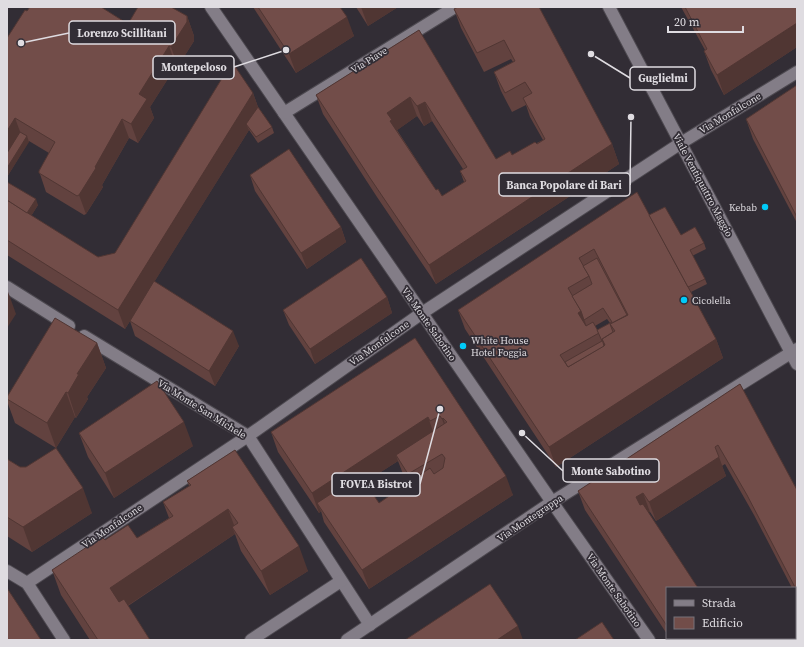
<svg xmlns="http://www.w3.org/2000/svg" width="804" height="647" viewBox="0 0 804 647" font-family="'Source Serif 4',serif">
  <rect width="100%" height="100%" fill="#322d35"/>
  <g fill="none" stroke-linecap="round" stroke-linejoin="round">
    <defs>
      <g id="minor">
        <path d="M211,7L552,502L649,640"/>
        <path d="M609,7L797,364"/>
        <path d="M284,113L455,7"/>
        <path d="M7,287L69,326"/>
        <path d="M84,336L248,436L370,625"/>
        <path d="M7,571L27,583L64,640"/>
        <path d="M27,583L248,436L422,313L681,143L797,72"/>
        <path d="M251,640L341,581"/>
        <path d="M347,640L552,502L797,349"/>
      </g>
    </defs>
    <use href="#minor" stroke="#4d4950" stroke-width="14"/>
    <use href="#minor" stroke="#837d87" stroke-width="12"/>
  </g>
  <g fill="#62423f" fill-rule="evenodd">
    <path d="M30,7H101L128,24L187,16L194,36V41L178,66H176L150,107L154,118L138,143L129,138L102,185L103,187L86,214L84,215L46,192L39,171L49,153L29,141L7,177V38Z"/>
    <path d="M253,7H340L354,36L296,73Z"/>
    <path d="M356,7H398L368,26Z"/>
    <path d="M539,7L612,144L619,164L436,284L377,197L323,114L316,95L419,30L496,159L512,155L543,140L530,117L526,105L512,112L501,91L494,72L513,62L511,59L484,72L461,28L454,9ZM417,116L424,126L432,121L463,169L460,171L464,182L442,196L436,190L397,130Z"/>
    <path d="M681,7H797V47L724,95L711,70L704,51L705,50Z"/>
    <path d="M797,85V223L753,139L746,119Z"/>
    <path d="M253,93L258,107L272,127L274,133L258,143L249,130L154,282L239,346L215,386L135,336L130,321L125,329L7,255V182L38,205L31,216L98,257L115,253Z"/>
    <path d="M250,175L341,227L346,242L307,269L255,191Z"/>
    <path d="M649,215L681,235L704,243L706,249L692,256L705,279L707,284L691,292L716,339L723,358L556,467L465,329L458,310ZM607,319L610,323L597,330L595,326Z"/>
    <path d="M387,297L392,313L315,364L289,325L283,310Z"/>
    <path d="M415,338L513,495L369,589L324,522L321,511L319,513L278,452L271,432ZM398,461L403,474L408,483L379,503L365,482Z"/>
    <path d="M97,343L106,368L87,397L88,399L76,418L75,417L56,448L15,423L7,401V397Z"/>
    <path d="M740,384L797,490V597L795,593V588H792L754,515L725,464L722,466L726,476L656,521L650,512L648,513L667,588V634L585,510L578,491Z"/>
    <path d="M79,433L193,446L114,498L88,457Z"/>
    <path d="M235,450L308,571L270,595L241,551L235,534L128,606L150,640H90L61,595L52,570L105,540L137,538L169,518L163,502L189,486L187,481Z"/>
    <path d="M7,459L20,467L92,513L32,552L7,536Z"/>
    <path d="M670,638H731L732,640H671Z"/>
  </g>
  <g fill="#503633">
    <path d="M361,7H398L368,26Z"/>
    <path d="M187,16L194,36V41L178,66L171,47Z"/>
    <path d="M347,17L354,36L296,73L289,54Z"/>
    <path d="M797,23V47L724,95L717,75Z"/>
    <path d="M169,46L176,66L150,107L154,118L138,143L131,124L139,94Z"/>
    <path d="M253,93L260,113L246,124L249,130L125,329L118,310Z"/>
    <path d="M410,97L417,116L396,131L397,140L387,113Z"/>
    <path d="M425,102L432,121L424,126L417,106Z"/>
    <path d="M15,118L22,137L7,162V131Z"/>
    <path d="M122,119L129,138L102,185L103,187L86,214L79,195L95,167Z"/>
    <path d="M27,136L29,142L7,177V168Z"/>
    <path d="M612,144L619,164L436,284L429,265Z"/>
    <path d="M36,199L38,205L28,221L26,215Z"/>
    <path d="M341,227L346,242L307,269L301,253Z"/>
    <path d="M7,289L16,314L7,328Z"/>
    <path d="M387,297L392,313L315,364L310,349Z"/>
    <path d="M581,311L588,330L578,313Z"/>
    <path d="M233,331L239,346L215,386L209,371Z"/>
    <path d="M716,339L723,358L556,467L549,447Z"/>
    <path d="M97,343L106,368L87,397L88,399L76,418L68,393L77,374Z"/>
    <path d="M66,392L75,417L56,448L47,423Z"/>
    <path d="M428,417L435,437L396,455L398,461L322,510L317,503L321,511L319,513L312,493Z"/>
    <path d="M443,418L450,437L449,438L442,419Z"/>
    <path d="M184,422L193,446L114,498L105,473Z"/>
    <path d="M719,457L726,476L656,521L649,502Z"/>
    <path d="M506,476L513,495L369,589L362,570Z"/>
    <path d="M83,488L92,513L32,552L23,527Z"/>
    <path d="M643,493L650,512L643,516L636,497Z"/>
    <path d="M228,509L237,533L232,527L235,534L118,612L110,588Z"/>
    <path d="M299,546L308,571L270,595L261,571Z"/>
    <path d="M518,626L523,640H497Z"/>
  </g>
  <g fill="#724d49" stroke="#503633" fill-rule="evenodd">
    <path d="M30,7H101L128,24L138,7H171L187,16V22L171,47L169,46L139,94L147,99L131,124L122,119L95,167L96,168L79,195L77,196L39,173V171L55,142L15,118L7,131V38L25,10L27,11Z"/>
    <path d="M258,7H340L347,17L289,54Z"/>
    <path d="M458,7H539L612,144L429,265L370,178L316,95L419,30L496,159L510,151L512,155L535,142L537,144L545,139L523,98L532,93L525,82L505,93L494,72L515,61L504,40L477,53L454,9ZM410,97L417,106L425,102L467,167L460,171L466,181L442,196L438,189L436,190L390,121L392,120L387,113Z"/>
    <path d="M685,7H797V23L717,75L704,51L707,49Z"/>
    <path d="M232,62L253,93L118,310L7,240V200L98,257L115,253Z"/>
    <path d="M797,85V217L746,119Z"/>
    <path d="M258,107L272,127L256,137L246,124Z"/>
    <path d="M20,132L27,136L7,168V153Z"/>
    <path d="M289,149L341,227L301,253L250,175Z"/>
    <path d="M7,182L36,199L27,213L7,200Z"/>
    <path d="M637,192L716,339L549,447L458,310ZM594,249L628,315L610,324L615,331L602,339L605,345L568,367L560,355L599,333L593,322L586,326L578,313L581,311L568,288L589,276L579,258Z"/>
    <path d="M665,207L681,235L695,227L704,243L690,250L705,279L688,287L649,215Z"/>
    <path d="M361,258L387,297L310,349L283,310Z"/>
    <path d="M597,258L627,315L610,324L613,332L602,339L604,346L568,367L565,362L602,341L597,330L612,322L603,308L584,320L581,311L572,296L592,284L589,276L583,266Z"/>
    <path d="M154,281L233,331L209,371L130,321Z"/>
    <path d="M55,318L97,343L77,374H79L68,393L66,392L47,423L7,399V397Z"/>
    <path d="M415,338L506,476L362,570L317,503L360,475L379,503L430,468L434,474L443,468L445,458L442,454L408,474L396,455L447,422L443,418L442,419L440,416L430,421L428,417L312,493L271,432Z"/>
    <path d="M157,381L184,422L105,473L79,433Z"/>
    <path d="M740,384L797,490V591L747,495L718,445L715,447L719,457L649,502L643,493L636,497L640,505L643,504L698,588H667V626L578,491Z"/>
    <path d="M56,448L83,488L23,527L7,517V459L20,467H26Z"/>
    <path d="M235,450L299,546L261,571L232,527L238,523L228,509L110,588L119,602L124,599L150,640H98L52,570L102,537L105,540L128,525L137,538L173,516L163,502L191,485L187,481Z"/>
    <path d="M490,584L518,626L497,640H405Z"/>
    <path d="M7,588L41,640H7Z"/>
    <path d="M797,604V640H742L745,638H795V605Z"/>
    <path d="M602,622L614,640H575Z"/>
    <path d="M675,638H731L732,640H677Z"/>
  </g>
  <g fill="#00cbf9" stroke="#322d35" stroke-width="1.5">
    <circle cx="765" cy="207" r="4"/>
    <circle cx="684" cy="300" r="4"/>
    <circle cx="463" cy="346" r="4"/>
  </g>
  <g text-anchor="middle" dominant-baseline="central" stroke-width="3.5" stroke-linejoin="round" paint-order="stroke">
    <g font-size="10" fill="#dfdce1" stroke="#322d35">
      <text transform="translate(369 60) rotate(-32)">Via Piave</text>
      <text transform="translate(730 113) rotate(-31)">Via Monfalcone</text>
      <text transform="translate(703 185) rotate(62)">Viale Ventiquattro Maggio</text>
      <text transform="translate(429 324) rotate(55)">Via Monte Sabotino</text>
      <text transform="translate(379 343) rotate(-35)">Via Monfalcone</text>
      <text transform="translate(202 409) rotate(32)">Via Monte San Michele</text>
      <text transform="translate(530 518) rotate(-34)">Via Montegrappa</text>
      <text transform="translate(112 526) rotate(-34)">Via Monfalcone</text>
      <text transform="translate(614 590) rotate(55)">Via Monte Sabotino</text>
    </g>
    <g font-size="10" fill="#dfdce1" stroke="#322d35" text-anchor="start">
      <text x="757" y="207" text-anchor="end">Kebab</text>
      <text x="692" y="300">Cicolella</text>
      <text x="471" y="340">White House<tspan x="471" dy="12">Hotel Foggia</tspan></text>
    </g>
  </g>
  <path fill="none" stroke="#dfdce1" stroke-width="1.5" d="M21 43L69 33M286 50L234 67M591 54L630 78M631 117L630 185M522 433L563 471M440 409L420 484"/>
  <g fill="#dfdce1" stroke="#322d35" stroke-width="1.5">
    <circle cx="21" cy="43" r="4"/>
    <circle cx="286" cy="50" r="4"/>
    <circle cx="591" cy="54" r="4"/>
    <circle cx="631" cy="117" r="4"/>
    <circle cx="522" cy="433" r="4"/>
    <circle cx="440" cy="409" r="4"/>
  </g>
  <g fill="#322d35" stroke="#dfdce1" stroke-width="1.5">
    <rect x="69" y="21" width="106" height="23" rx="4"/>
    <rect x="153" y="56" width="81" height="23" rx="4"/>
    <rect x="630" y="67" width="65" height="23" rx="4"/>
    <rect x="499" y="173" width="131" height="23" rx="4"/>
    <rect x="563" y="459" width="96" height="23" rx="4"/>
    <rect x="332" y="473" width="88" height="23" rx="4"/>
  </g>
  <g font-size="11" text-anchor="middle" font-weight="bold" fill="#dfdce1">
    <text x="122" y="37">Lorenzo Scillitani</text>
    <text x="194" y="71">Montepeloso</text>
    <text x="663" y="82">Guglielmi</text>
    <text x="564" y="189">Banca Popolare di Bari</text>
    <text x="611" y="475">Monte Sabotino</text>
    <text x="376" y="488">FOVEA Bistrot</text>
  </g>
  <rect width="804" height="647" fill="none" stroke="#dfdce1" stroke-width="16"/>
  <rect x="666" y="587" width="130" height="52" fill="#322d35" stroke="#77737a"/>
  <rect x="674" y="600" width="20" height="6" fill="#837d87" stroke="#77737a"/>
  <text x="702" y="607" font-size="12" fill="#dfdce1">Strada</text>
  <rect x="674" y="617" width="20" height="12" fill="#724d49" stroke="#77737a"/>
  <text x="702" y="627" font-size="12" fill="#dfdce1">Edificio</text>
  <path d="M668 26v6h75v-6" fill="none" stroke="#dfdce1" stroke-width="2"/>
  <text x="674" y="26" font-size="12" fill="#dfdce1" stroke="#322d35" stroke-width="3" paint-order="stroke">20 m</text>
</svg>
